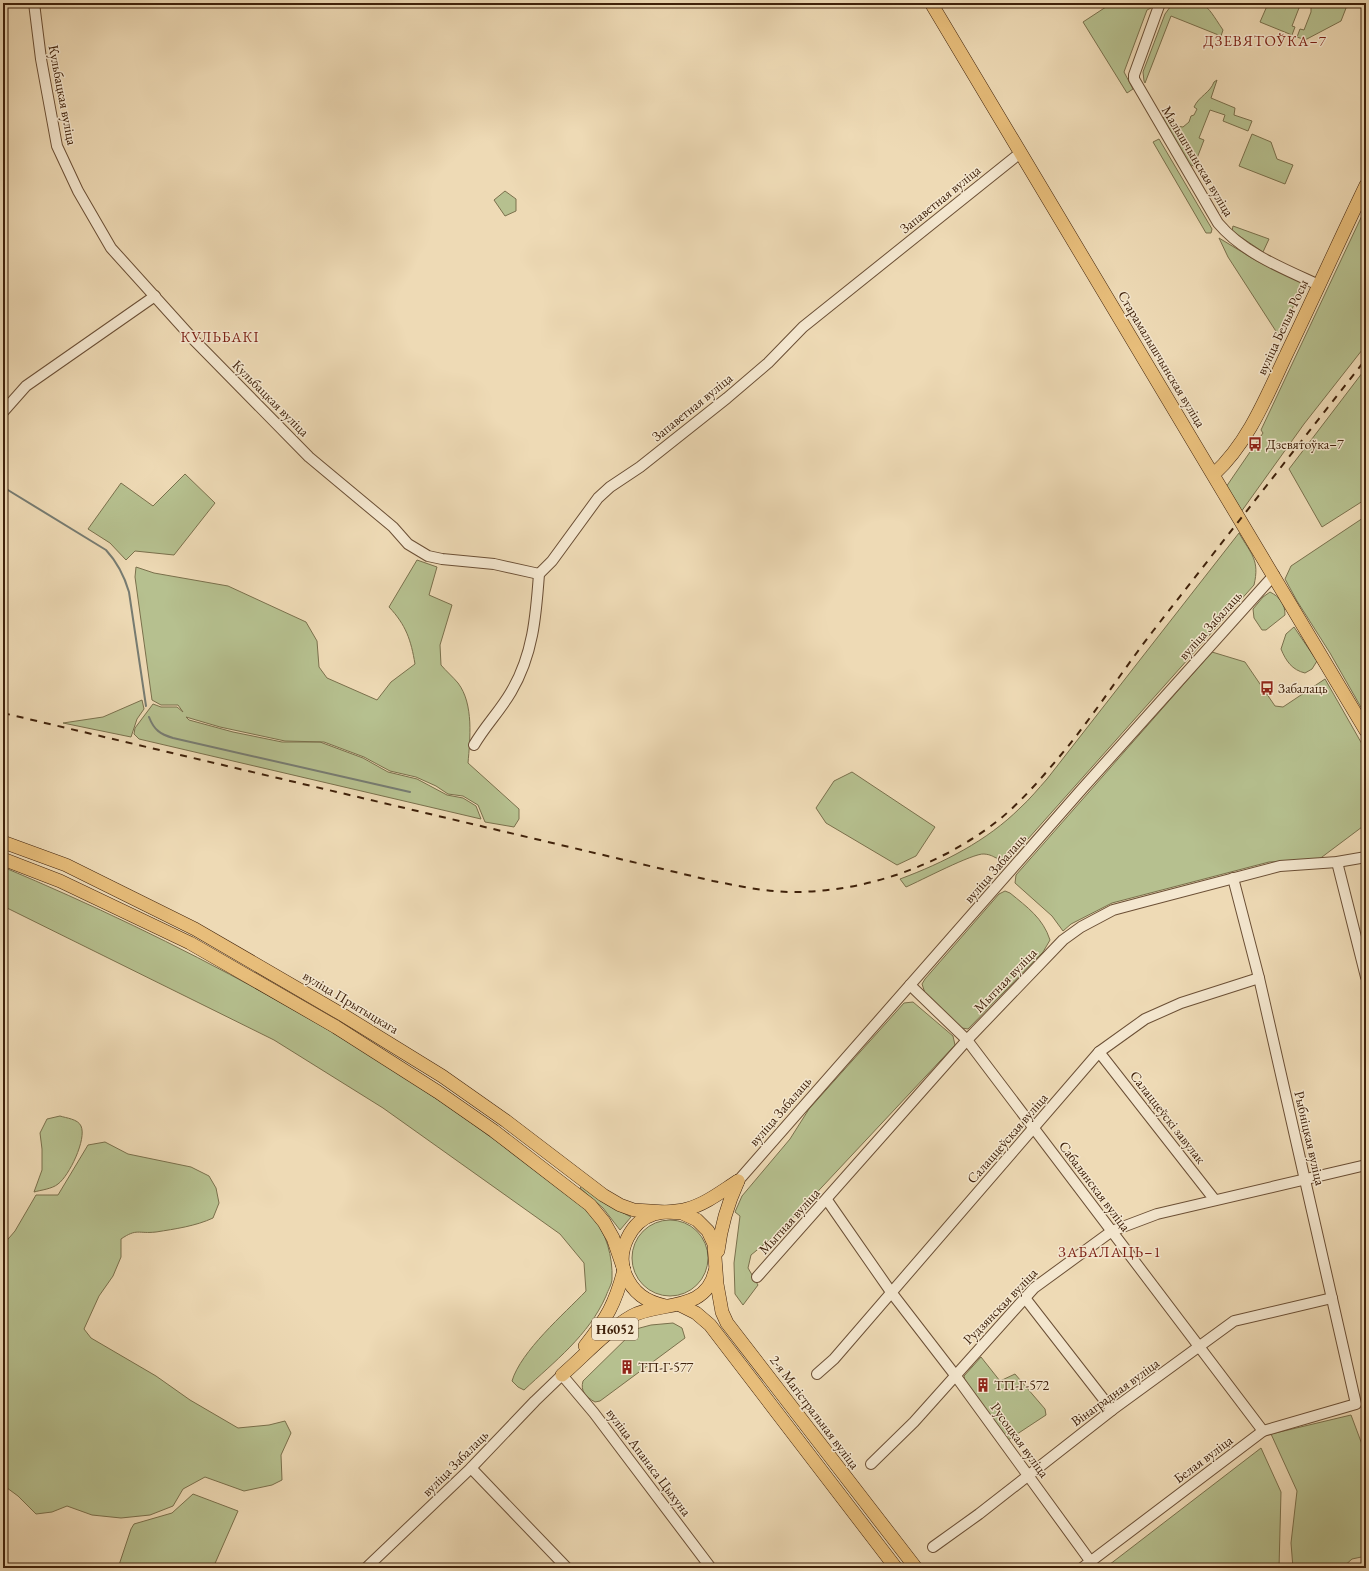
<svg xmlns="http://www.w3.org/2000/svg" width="1369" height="1571" viewBox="0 0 1369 1571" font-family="'EB Garamond',serif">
  <rect width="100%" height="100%" fill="#eedab5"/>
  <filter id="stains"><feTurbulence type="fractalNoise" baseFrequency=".005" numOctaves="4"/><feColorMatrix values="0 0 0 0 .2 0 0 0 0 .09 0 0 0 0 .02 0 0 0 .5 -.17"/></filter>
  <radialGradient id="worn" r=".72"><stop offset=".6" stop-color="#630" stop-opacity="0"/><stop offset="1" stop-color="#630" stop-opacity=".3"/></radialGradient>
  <g fill="#b6c08f" stroke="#7a704c">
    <path d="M1112,3H1156L1155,6L1147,10L1124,72L1133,89L1127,93L1083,22Z"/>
    <path d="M1173,3C1208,3 1203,0 1223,30L1221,36L1171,16L1145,83L1144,81L1143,72L1165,14Z"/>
    <path d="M1261,3H1303L1299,8L1292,26L1295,27L1292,35L1260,22L1267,6Z"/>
    <path d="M1311,3H1348L1341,21L1305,40L1297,37L1300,29L1304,30L1311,12Z"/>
    <path d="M1217,80L1211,98L1235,108L1234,115L1252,121L1248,131L1223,121L1225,115L1210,110L1199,138L1204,140L1194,166L1188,164L1163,118L1170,113L1171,122L1176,126L1183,127L1189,122L1191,116L1194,115L1197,109L1194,107C1199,96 1210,93 1214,82Z"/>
    <path d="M1252,134L1271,142L1277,159L1293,165L1285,184L1239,166Z"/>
    <path d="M1159,139L1212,229L1211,233H1206L1153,142Z"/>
    <path d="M505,191L516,199V211L505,216L494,200Z"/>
    <path d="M1366,207V345L1304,424L1241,512L1226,487L1263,433L1261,430Z"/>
    <path d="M1233,226L1269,239L1263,252L1232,231Z"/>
    <path d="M1219,238L1257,261L1304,284L1279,336L1228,257Z"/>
    <path d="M1366,368V499L1322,527L1289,469Z"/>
    <path d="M185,474L215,503L174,555L135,551L126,560L110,543L88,529L121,483L153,506Z"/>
    <path d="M1366,516V716L1330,653L1297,601L1285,579L1291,566Z"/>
    <path d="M1239,533C1251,554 1260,560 1254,585L1011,858C994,862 997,855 984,854C973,853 920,881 906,887L900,879C943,863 987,841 1020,808C1030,799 1038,789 1047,779Z"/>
    <path d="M417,560L437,567L429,595L452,605L440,645L441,665C446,671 453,677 458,683C474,704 470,739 468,763L519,809V819L514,827L485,822L478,805L463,796L448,794L436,786L416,777L390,771L364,757L324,742L285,741L220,727L186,717L189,720L233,732L282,742H320L363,758L388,772L417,779L447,795L463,798L476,806L481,819L139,739L134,734L135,728L153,704L161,707H177L183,712L178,705H161L152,700L135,577L136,567L154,573L228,586L306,622L317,641L319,667L327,678L377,700L391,682L415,664C411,640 406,625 389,607Z"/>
    <path d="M1270,592C1280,597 1285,604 1285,615L1266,630H1262L1254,618L1253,609L1263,597Z"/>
    <path d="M1294,627L1317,661L1312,669L1305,673C1292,670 1286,661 1281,649L1286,634Z"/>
    <path d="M1212,652L1245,662L1275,706L1283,707L1325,679L1366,751V824L1318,860L1269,862L1112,903L1071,924L1063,931L1052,916L1015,883L1016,875Z"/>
    <path d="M142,700L144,709L137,719L131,737L63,723L103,717Z"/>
    <path d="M852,772L935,827L916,856L897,865L826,823L816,808L834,781Z"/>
    <path d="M3,867C177,940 351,1033 503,1146C521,1159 539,1173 558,1186C569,1195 583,1204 592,1215C606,1232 613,1257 612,1279C612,1284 608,1290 606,1296C589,1335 554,1362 524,1390L518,1387L512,1381C521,1351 564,1314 586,1291L584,1263L560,1234L383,1108L274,1040L3,906Z"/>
    <path d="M1005,891L1010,893C1027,907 1043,918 1050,940L1043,952L968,1029L962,1028L925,993L922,984L925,979L999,894Z"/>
    <path d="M913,1002L953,1036L955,1045L807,1203L779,1232L751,1255L748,1268L758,1285L743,1305L735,1294L734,1263L740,1216L735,1212L742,1196L790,1139L809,1109L904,1003Z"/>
    <path d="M60,1116C66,1118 78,1119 81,1126C87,1139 69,1176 58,1184C52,1189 41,1190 34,1192L42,1170V1149L40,1133L47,1119Z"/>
    <path d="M105,1142L128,1154L191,1167L209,1176L216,1188L219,1203L213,1218C196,1226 175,1229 156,1232C138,1234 137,1228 121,1239V1257L113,1276L99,1296L84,1329L91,1338L156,1376L190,1400L238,1428L269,1425L285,1421L291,1433L281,1455L282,1480L272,1485L244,1491L205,1477L183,1489L173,1506L150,1515L121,1518L92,1515L67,1506L52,1512L36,1514L18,1496L3,1485V1245L15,1231L36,1195H58L88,1145Z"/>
    <path d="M582,1186L606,1204L631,1217L620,1230L603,1208L580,1188Z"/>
    <circle cx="670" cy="1258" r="38"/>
    <path d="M673,1323L682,1328L685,1338L600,1401L595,1402C586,1397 580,1391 583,1381L636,1329L651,1325Z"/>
    <path d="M981,1357L1000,1381L1015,1374L1045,1409L1046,1415L1008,1440L965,1381L964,1376Z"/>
    <path d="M1351,1415L1366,1455V1556L1352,1559L1342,1568H1293L1291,1543L1297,1491L1271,1434Z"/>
    <path d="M1261,1448L1281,1492L1279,1568H1105Z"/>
    <path d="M193,1494L238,1511L213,1568H118L131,1529L134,1524L172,1513Z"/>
  </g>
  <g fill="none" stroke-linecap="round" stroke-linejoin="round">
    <g stroke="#777c72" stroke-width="2">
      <path d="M3,487L106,550C118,563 124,575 129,592L146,706"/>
      <path d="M149,717C154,730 160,734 173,738L410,792"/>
    </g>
    <defs>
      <g id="minor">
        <path d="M34,3L41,59L57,146L78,191L111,248L194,340L309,457L393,527L408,544L428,556L442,559L494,564L539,574"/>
        <path d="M1160,3L1134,75V79L1218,223C1243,253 1284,269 1319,285"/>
        <path d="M3,412L26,386L155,296"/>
        <path d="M474,745C485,726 500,711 511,692C533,655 536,616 539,574L552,561L598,498L610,487L640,467L727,398L768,363L803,327L1019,154"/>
        <path d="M1337,862L1366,977"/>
        <path d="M910,985L967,1040L1263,1431"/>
        <path d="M1099,1052L1214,1199"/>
        <path d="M738,1181L1082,789L1274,575"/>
        <path d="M827,1200L891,1292L955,1375L1091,1562"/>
        <path d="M757,1277L967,1040L1063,940L1081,927L1113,910L1143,902L1280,866L1337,862L1366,857"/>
        <path d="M1025,1298L1112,1410"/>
        <path d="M817,1374L834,1359L1099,1052L1145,1019L1181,1003L1259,978"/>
        <path d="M871,1464L914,1422L1034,1288L1112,1231L1157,1214L1366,1165"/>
        <path d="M471,1468L567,1568"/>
        <path d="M933,1547L979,1514L1112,1410L1234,1321L1332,1298"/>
        <path d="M366,1568L471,1468L535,1401L562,1375L594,1413L711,1568"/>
        <path d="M1082,1568L1263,1431L1356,1404L1259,978L1233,878"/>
      </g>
      <g id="major">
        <path d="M931,3L1366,731"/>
        <path d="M1214,474C1249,442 1267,395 1287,353C1314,297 1339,241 1366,185"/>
        <path d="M3,842L66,865L195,929L343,1015L442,1076L506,1121L603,1195L620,1205L634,1210L682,1213L697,1220L708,1231L714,1244L717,1284L722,1312L727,1323L916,1568"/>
        <path d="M3,859L60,881L190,943L336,1027L438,1092L494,1131L590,1205L604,1222L613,1238L624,1270"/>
        <path d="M718,1251C721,1226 728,1203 738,1181"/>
        <path d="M680,1305L696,1313L710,1325L896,1568"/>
        <path d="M666,1306C646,1302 633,1293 625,1274C616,1251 631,1221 654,1214C665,1211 677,1212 687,1209C706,1204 722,1191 738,1181"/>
        <path d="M585,1346C607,1318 615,1304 624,1270"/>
        <path d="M562,1375C584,1356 606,1331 632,1316C659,1301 706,1313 715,1271"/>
      </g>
    </defs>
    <use href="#minor" stroke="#6b4f35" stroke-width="12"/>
    <use href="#major" stroke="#3f210a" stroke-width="14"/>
    <use href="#minor" stroke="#f4e7cf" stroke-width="10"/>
    <use href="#major" stroke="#e7bd7a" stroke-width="13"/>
    <path stroke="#3f210a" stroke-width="2" stroke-dasharray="7 7" stroke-linecap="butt" d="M3,713L713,881C739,886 766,892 793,892C867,892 942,865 1000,819C1024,799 1045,774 1065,750C1096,712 1123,670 1153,631C1224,540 1295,449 1366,359"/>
  </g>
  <defs>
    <symbol id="bus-bare" viewBox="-9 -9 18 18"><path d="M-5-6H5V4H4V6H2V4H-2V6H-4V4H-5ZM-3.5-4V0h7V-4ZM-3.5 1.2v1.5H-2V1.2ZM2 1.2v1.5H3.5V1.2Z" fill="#8f2418" stroke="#f4e7cf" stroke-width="2.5" paint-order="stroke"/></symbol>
    <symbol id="building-bare" viewBox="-9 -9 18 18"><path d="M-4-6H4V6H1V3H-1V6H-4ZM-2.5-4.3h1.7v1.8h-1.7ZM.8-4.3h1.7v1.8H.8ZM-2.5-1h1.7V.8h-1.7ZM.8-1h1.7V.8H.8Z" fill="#8f2418" stroke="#f4e7cf" stroke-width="2.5" paint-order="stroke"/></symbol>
  </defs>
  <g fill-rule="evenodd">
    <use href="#bus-bare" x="1245" y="434" width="20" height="20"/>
    <use href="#bus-bare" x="1257" y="678" width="20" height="20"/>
    <use href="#building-bare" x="617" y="1357" width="20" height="20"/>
    <use href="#building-bare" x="973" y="1375" width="20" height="20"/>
  </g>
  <g text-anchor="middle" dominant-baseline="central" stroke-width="3" stroke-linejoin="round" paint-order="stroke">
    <rect fill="#f4e7cf" stroke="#755c45" stroke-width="1" x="592" y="1318" width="46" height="22" rx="3"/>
    <g font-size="13" font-weight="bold" fill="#3f210a">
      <text x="615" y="1329">Н6052</text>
    </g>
    <g font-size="14" fill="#3f210a" stroke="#f4e7cf">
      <text transform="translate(63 95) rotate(79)">Кульбацкая вуліца</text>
      <text transform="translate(1198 161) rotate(59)">Малышчынская вуліца</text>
      <text transform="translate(940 199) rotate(-39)">Запаветная вуліца</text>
      <text transform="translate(1282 327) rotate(-65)">вуліца Белыя Росы</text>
      <text transform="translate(1162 359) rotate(59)">Старамалышчынская вуліца</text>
      <text transform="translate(271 398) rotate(45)">Кульбацкая вуліца</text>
      <text transform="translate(692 407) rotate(-39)">Запаветная вуліца</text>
      <text transform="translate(1210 625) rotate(-48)">вуліца Забалаць</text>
      <text transform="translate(995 868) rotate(-49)">вуліца Забалаць</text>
      <text transform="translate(1005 980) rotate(-46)">Мытная вуліца</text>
      <text transform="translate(351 1002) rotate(31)">вуліца Прытыцкага</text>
      <text transform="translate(780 1111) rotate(-49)">вуліца Забалаць</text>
      <text transform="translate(1168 1117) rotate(52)">Салаццеўскі завулак</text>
      <text transform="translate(1007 1138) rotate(-49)">Салаццеўская вуліца</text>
      <text transform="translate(1310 1138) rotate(77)">Рыбніцкая вуліца</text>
      <text transform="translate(1095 1186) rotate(53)">Сабалянская вуліца</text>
      <text transform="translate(789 1221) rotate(-48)">Мытная вуліца</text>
      <text transform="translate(1000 1306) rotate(-46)">Рудзянская вуліца</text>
      <text transform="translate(1115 1392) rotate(-36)">Вінаградная вуліца</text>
      <text transform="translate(815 1412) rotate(53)">2-я Магістральная вуліца</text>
      <text transform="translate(1020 1440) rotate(54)">Русоцкая вуліца</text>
      <text transform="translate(1203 1459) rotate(-37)">Белая вуліца</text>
      <text transform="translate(649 1462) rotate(53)">вуліца Апанаса Цыхуна</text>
      <text transform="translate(455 1463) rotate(-45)">вуліца Забалаць</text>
    </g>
    <g font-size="14" fill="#3f210a" stroke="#f4e7cf" text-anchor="start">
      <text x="1266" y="444">Дзевятоўка–7</text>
      <text x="1278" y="688">Забалаць</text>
      <text x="638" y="1367">ТП-Г-577</text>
      <text x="994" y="1385">ТП-Г-572</text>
    </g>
    <g font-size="15" letter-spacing="1" fill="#7a1f14" stroke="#f4e7cf">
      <text x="1265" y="40">ДЗЕВЯТОЎКА–7</text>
      <text x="220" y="336">КУЛЬБАКІ</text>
      <text x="1110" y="1251">ЗАБАЛАЦЬ–1</text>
    </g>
  </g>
  <rect width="1369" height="1571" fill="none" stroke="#eedab5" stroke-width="16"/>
  <rect x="4" y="4" width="1361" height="1563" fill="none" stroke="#3f210a" stroke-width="2"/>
  <rect x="8" y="8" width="1353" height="1555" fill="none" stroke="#3f210a"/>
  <rect width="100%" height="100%" filter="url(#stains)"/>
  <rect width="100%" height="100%" fill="url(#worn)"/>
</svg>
